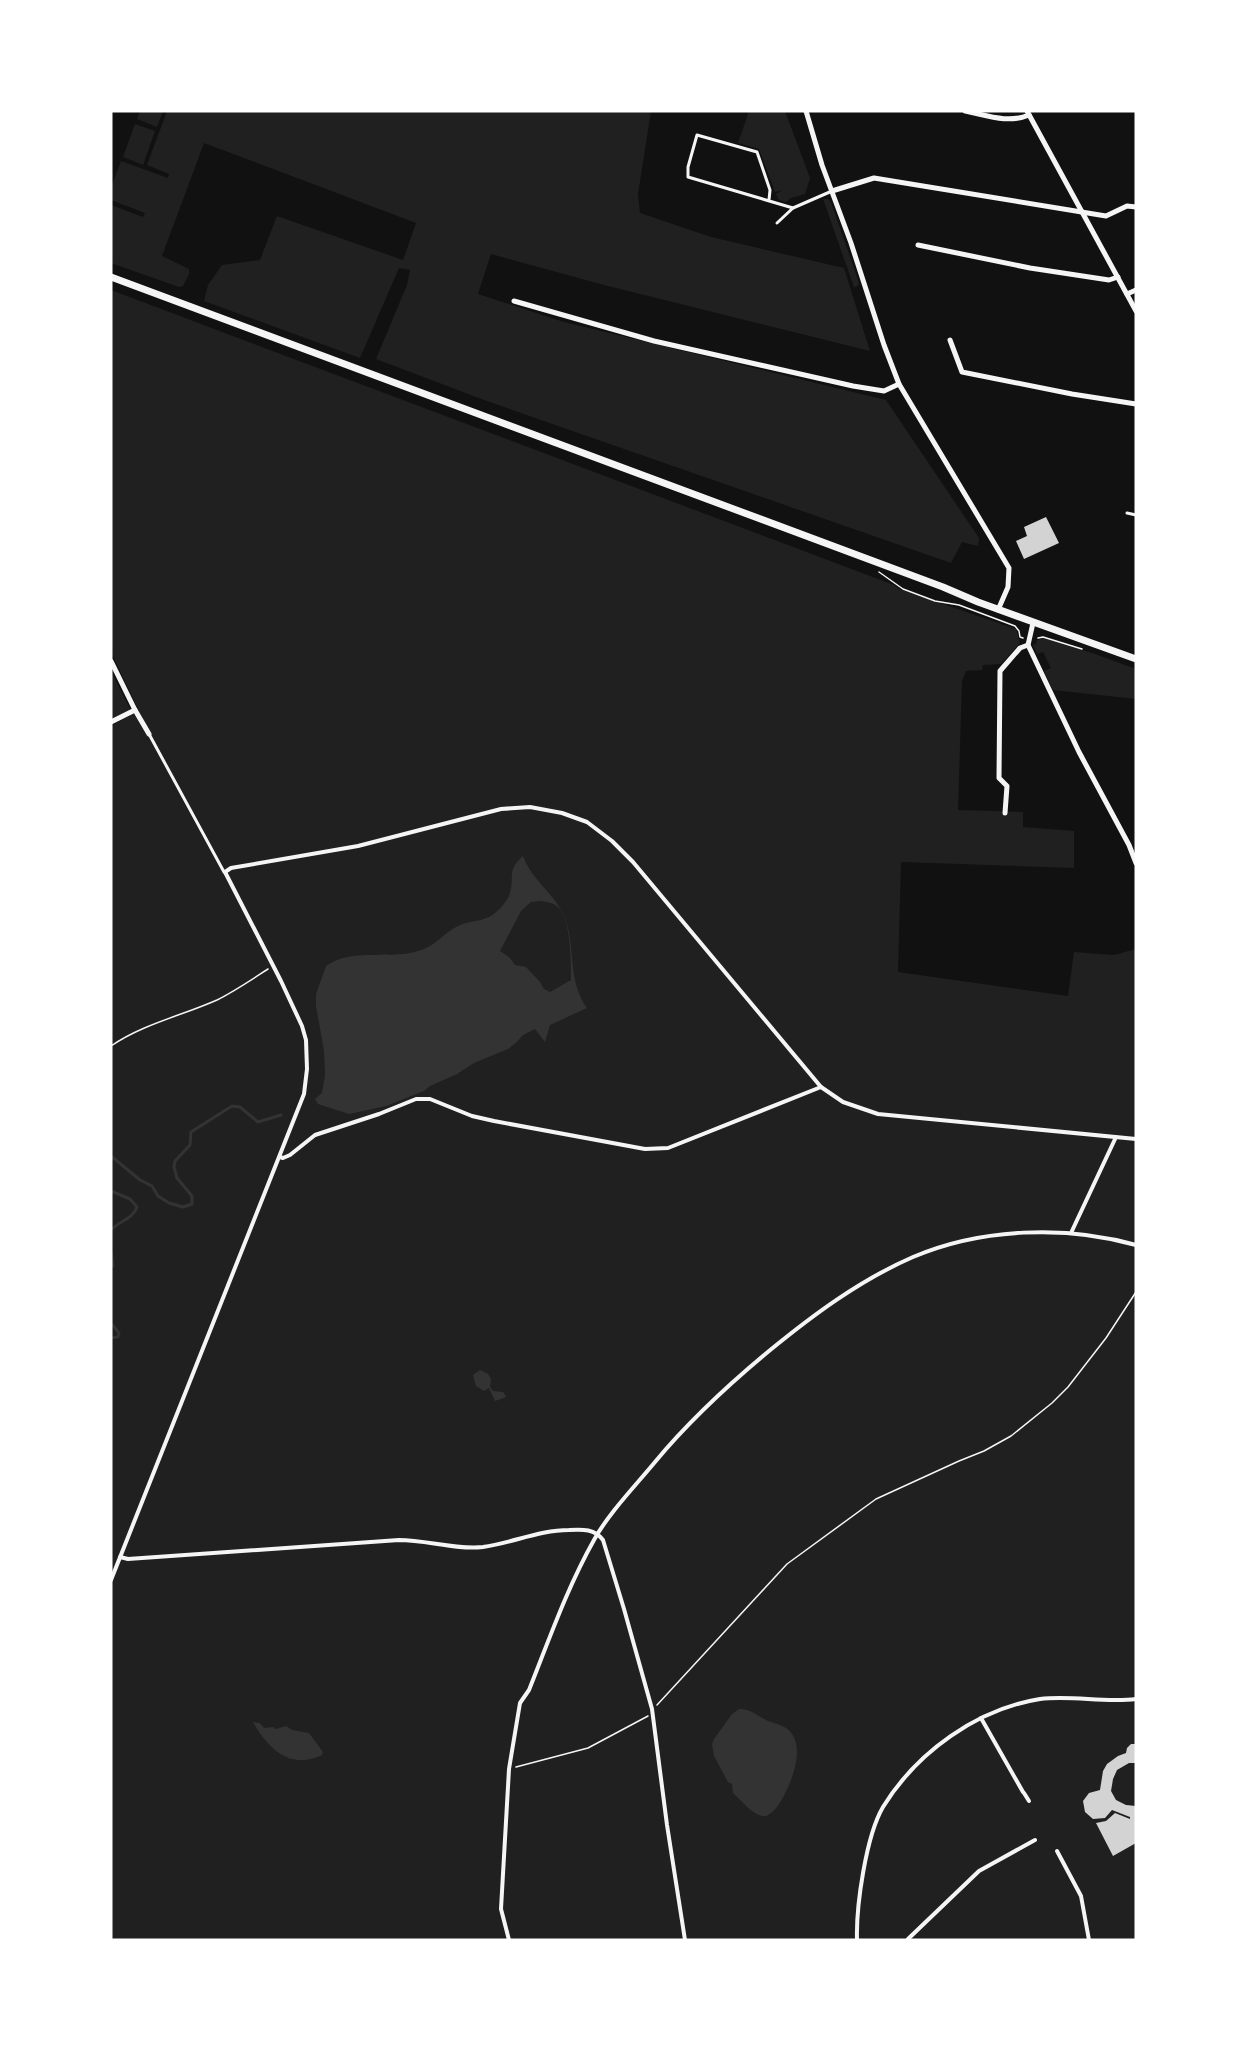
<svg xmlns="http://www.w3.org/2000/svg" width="1247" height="2051" viewBox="0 0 1247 2051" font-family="'Nunito Sans',sans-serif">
  <rect width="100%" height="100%" fill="#111"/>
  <g fill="#202020">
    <path d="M140,111H163L157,127L137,119Z"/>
    <path d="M167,111H651L638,194L640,213L711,237L844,268L870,351L604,285L491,254L478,294L564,322L886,400L979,538L978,546L962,542L951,563L484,400L376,359L407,285L410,270L399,268L360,358L204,301L208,285L222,265L260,260L277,216L403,260L416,223L204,143L162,256L189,269V274L183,286L179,287L111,263V205L143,217L145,213L111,200V187L121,161L168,178L169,174L147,165Z"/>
    <path d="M749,111H785L810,178L805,194L791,198L786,202L779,200L776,194L783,190L775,192L759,149L738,143Z"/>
    <path d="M135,124L155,131L143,165L123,157Z"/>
    <path d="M823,199H828L831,202L859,283L858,286L854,287Z"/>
    <path d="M111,290L894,585L899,589L1016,629L1020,643L1001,664L983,665L982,670L966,671L962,681L958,810L1023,812V827L1074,831V868L901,862L898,972L1068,996L1074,952L1114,955L1136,949V1940H111V726L139,711L111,652Z"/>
    <path d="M1044,638L1095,654L1136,669V699L1053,690L1044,671L1051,668L1043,652L1037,654L1033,645L1036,644L1037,640Z"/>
    <path d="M111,671L131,711L111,721Z"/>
  </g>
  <g fill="#333" fill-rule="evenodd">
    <path d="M523,856C532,881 555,893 565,918C576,948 567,980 587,1008L550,1025L545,1042L535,1029L523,1035L517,1042L508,1049L474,1063L457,1074L430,1086L424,1091L386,1106L349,1114L318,1104L315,1099L322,1093L325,1075L324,1051L316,1006V994L326,966C355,946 392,962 424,949C437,944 445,932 458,926C467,921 479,922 489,917C497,913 507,902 510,893C515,877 506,871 523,856ZM541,901C548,902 554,903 559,908C571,921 571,962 571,980L550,992L544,989L540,982L526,967L515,965L509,957L500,951L521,911L531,902Z"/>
    <path d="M480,1370L488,1374L491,1379L490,1387L493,1391L503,1392L506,1396L504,1398L495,1401L489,1388L484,1391L476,1386L473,1375Z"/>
    <path d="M739,1709C750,1708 759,1717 768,1721C777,1724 787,1726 792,1734C797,1741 798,1753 796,1761C795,1774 778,1819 762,1816C752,1814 741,1800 733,1793L732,1784L728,1782L714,1756L712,1744L714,1739L732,1714Z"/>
    <path d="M253,1722L260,1723L264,1728L273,1727L276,1729L286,1726L292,1730L309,1733L323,1752L322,1755C289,1771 267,1747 253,1722Z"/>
  </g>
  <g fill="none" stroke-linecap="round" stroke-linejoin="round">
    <g stroke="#333" stroke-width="3">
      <path d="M111,1156L140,1180L152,1186L158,1196L169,1203L183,1207L192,1204V1196L177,1178L174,1167L175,1161L190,1145L191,1132L232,1106L240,1107L258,1122L281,1115"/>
      <path d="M111,1191L130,1199L137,1207C133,1219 119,1221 111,1230"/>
      <path d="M111,1252L113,1266L111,1267"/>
      <path d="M111,1323L119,1333L118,1337L111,1338"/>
    </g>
  </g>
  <g fill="#d3d3d3">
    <path d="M1046,517L1059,543L1024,559L1016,541L1027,536L1024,527Z"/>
    <path d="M1131,1744H1136V1763H1129L1117,1770L1113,1779L1111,1791L1116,1800L1126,1805L1136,1806V1843L1113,1856L1096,1823L1106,1821L1115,1813L1130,1819V1817L1112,1810L1105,1818L1093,1819L1085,1812L1083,1801L1089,1793L1100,1790L1103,1771L1107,1764L1118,1756L1126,1753L1127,1748Z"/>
  </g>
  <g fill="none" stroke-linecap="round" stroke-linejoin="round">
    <g stroke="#f5f5f5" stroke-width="1.5">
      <path d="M879,572L903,589L935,601L959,605L1015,626L1019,631L1020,637L1023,638"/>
      <path d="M1038,638L1043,637L1082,649"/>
      <path d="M111,1046C143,1024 181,1016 217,1000C235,991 251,980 268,969"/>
      <path d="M657,1705L787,1564L876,1499L959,1461L984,1451L1011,1436L1052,1403L1068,1387L1106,1338L1136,1292"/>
      <path d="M516,1767L588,1748L648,1716"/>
    </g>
    <g stroke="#f5f5f5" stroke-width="3">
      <path d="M769,200L770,190L757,152L697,135L688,167V177L793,208"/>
      <path d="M777,223L793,208L832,191"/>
      <path d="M1127,513L1136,515"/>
      <path d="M149,734L224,872"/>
    </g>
    <g stroke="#f5f5f5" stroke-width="4">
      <path d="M280,1157L283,1158L290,1155L315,1135L379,1114L416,1099H430L472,1116L494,1121L645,1149L668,1148L821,1087"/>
      <path d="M1071,1233L1116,1137"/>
      <path d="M120,1557L128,1559L399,1540C427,1540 455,1550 483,1547C512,1543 540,1530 569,1530C583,1529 595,1529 603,1540L624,1609L652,1709L667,1825L685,1940"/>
      <path d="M111,1580L304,1094L307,1069L306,1040L302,1026L281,981L225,872L231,868L358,846L501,809L530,807L562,813L587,822L612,841L633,862L821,1087L843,1102L878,1114L1136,1139"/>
      <path d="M981,1718L1023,1792"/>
      <path d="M1024,1793L1029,1801"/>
      <path d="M1057,1851L1081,1896L1089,1940"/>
      <path d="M908,1939L979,1871L1035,1840"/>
      <path d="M509,1940L501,1909L509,1769L520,1703L529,1690C549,1640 567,1588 594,1540C608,1514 636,1485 655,1462C689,1421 728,1385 769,1351C813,1315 860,1280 913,1257C981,1228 1066,1225 1136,1245"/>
      <path d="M857,1940C856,1906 866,1836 883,1807C917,1752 977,1709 1040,1699C1072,1695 1104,1703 1136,1699"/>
    </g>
    <g stroke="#f5f5f5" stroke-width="5">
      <path d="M806,111L822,165L851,243L884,345L899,384L1009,568L1008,587L998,610"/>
      <path d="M965,111C986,115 1008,124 1029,115"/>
      <path d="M1027,111L1136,311"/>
      <path d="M832,191L874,178L1106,216L1127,206L1136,207"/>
      <path d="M918,245L1030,268L1109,280L1118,277"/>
      <path d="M1127,294L1136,290"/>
      <path d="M514,301L654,341L853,386L884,391L899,384"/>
      <path d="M950,340L962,372L1072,394L1136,404"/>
      <path d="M1033,623L1028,645L1079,752L1129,845L1136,863"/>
      <path d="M111,661L135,710L149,734"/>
      <path d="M111,722L135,710"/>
      <path d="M1005,813L1007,786L999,778L1000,671L1020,648L1028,645"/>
    </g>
    <path stroke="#f5f5f5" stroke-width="7" d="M111,277L943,587L978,602L1136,659"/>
  </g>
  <rect width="1247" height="2051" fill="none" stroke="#ffffff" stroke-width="225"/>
</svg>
